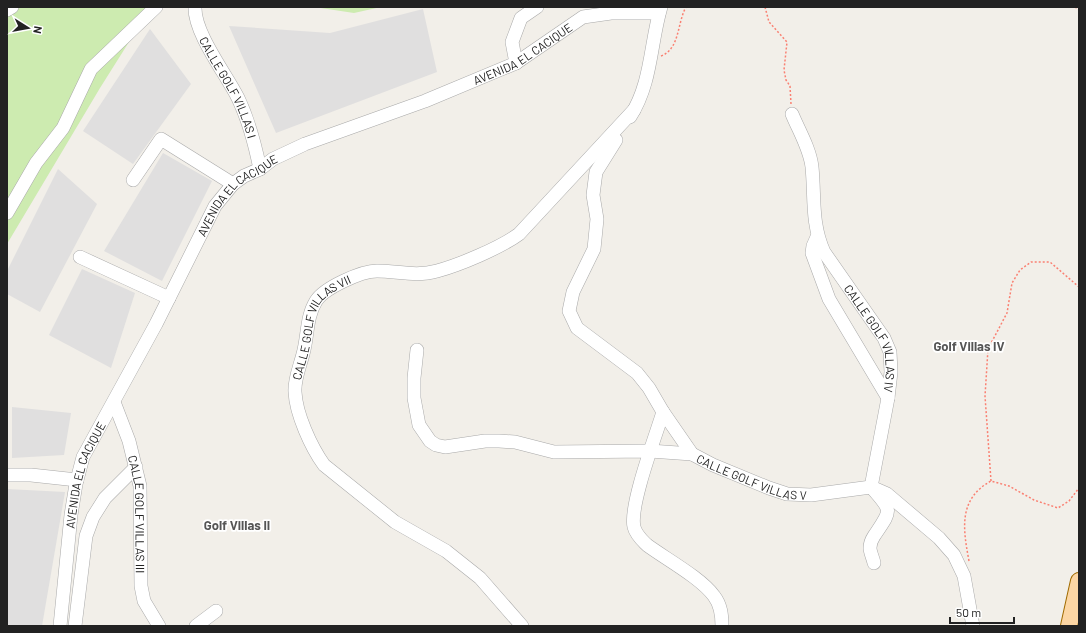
<svg xmlns="http://www.w3.org/2000/svg" width="1086" height="633" viewBox="0 0 1086 633" font-family="Barlow,sans-serif">
  <rect width="100%" height="100%" fill="#f2efe9"/>
  <g fill="#e0dfdf">
    <path d="M423,9L437,72L276,133L229,26L330,33Z"/>
    <path d="M150,29L191,84L133,164L83,131Z"/>
    <path d="M163,153L212,181L162,281L104,251Z"/>
    <path d="M58,169L97,204L40,312L7,294V271Z"/>
    <path d="M82,269L135,293L111,368L49,335Z"/>
    <path d="M12,407L71,413L64,455L12,458Z"/>
    <path d="M7,489L65,492L42,626H7Z"/>
  </g>
  <g fill="#cdebb0">
    <path d="M7,7H151L100,88L7,244Z"/>
    <path d="M314,7H381L354,13Z"/>
  </g>
  <g fill="none" stroke-linecap="round" stroke-linejoin="round">
    <defs>
      <g id="minor">
        <path id="s1" d="M195,7C194,33 226,74 238,98C249,121 255,144 260,169"/>
        <path d="M7,10L12,7"/>
        <path d="M516,63L512,42L521,18L537,7"/>
        <path id="s2" d="M792,114C799,131 810,149 812,167C815,197 811,223 824,252L884,338L890,352L891,372L888,398L871,487C893,512 892,509 874,536C872,539 870,544 870,548C870,552 873,558 874,563"/>
        <path d="M630,117C652,83 650,44 661,7"/>
        <path d="M616,140L596,172L593,195L597,219L594,249L573,292L569,311L577,328L637,373L649,388L663,412C656,435 629,506 634,527C636,535 642,540 647,545C666,559 701,578 714,596C721,605 722,615 722,626"/>
        <path d="M133,180L161,139L233,184"/>
        <path d="M7,213L36,163L63,128L91,69L156,7"/>
        <path d="M817,237L813,246L812,253L829,299L888,398"/>
        <path d="M80,257L169,298"/>
        <path id="s3" d="M417,350L414,378V398L419,425L430,441L436,445L445,447L485,441H499L515,442L554,452L650,451L692,454L713,465L769,488L787,494L811,495L871,487L887,494L939,538L954,555L964,576L973,626"/>
        <path id="s4" d="M114,402L129,441L140,486L141,586L144,601L159,626"/>
        <path d="M663,412L692,454"/>
        <path d="M7,475H31L77,480"/>
        <path id="s5" d="M60,626L71,515L76,484L83,457L156,324L215,206L233,184L244,176L260,169L273,159L305,144L425,101L516,63L583,17L611,13H659"/>
        <path d="M75,626L86,536L93,517L105,498L136,467"/>
        <path d="M196,626L216,611"/>
        <path id="s6" d="M522,626L480,578L446,551L395,522L324,465C311,447 296,414 295,392C294,380 300,366 303,354C308,337 306,317 316,301C324,288 361,271 377,271C397,271 416,277 437,271C459,265 500,248 519,234L634,110"/>
      </g>
      <path id="major" d="M1069,626L1079,581"/>
    </defs>
    <use href="#minor" stroke="#a9a9a9" stroke-width="14"/>
    <use href="#major" stroke="#a06b00" stroke-width="18"/>
    <g stroke="#fa8072" stroke-width="1.5" stroke-dasharray="2 2" stroke-linecap="butt">
      <path d="M765,7L769,22L787,42L784,70L786,80L790,86L791,104"/>
      <path d="M1075,7L1079,10"/>
      <path d="M661,56C680,49 677,23 686,7"/>
      <path d="M991,481L985,396L988,349L1007,313L1012,283L1020,270L1031,262H1050L1079,287"/>
      <path d="M969,561C963,529 958,499 991,481L1009,486L1034,500L1058,508L1069,501L1079,488"/>
    </g>
    <use href="#minor" stroke="#fff" stroke-width="13"/>
    <use href="#major" stroke="#fcd6a4" stroke-width="16"/>
  </g>
  <g text-anchor="middle" dominant-baseline="central" stroke-width="3.5" stroke-linejoin="round" paint-order="stroke">
    <g font-size="12" fill="#222" stroke="#fff">
      <text stroke="none"><textPath href="#s5" startOffset="802">AVENIDA EL CACIQUE</textPath></text>
      <text stroke="none"><textPath href="#s1" startOffset="88">CALLE GOLF VILLAS I</textPath></text>
      <text stroke="none"><textPath href="#s5" startOffset="478">AVENIDA EL CACIQUE</textPath></text>
      <text stroke="none"><textPath href="#s6" startOffset="410">CALLE GOLF VILLAS VII</textPath></text>
      <text stroke="none"><textPath href="#s2" startOffset="244">CALLE GOLF VILLAS IV</textPath></text>
      <text stroke="none"><textPath href="#s3" startOffset="425">CALLE GOLF VILLAS V</textPath></text>
      <text stroke="none"><textPath href="#s5" startOffset="154">AVENIDA EL CACIQUE</textPath></text>
      <text stroke="none"><textPath href="#s4" startOffset="116">CALLE GOLF VILLAS III</textPath></text>
    </g>
    <g font-size="13" font-weight="bold" fill="#555" stroke="#fff">
      <text x="969" y="346">Golf Villas IV</text>
      <text x="237" y="525">Golf Villas II</text>
    </g>
  </g>
  <rect width="1086" height="633" fill="none" stroke="#222222" stroke-width="16"/>
  <g transform="translate(28 28) rotate(101)" stroke="#ffffff" stroke-width="3" paint-order="stroke">
  <path d="M0-3L7 15L0 10L-7 15Z" fill="#222222"/>
  <text y="-6" font-size="11" font-weight="bold" text-anchor="middle" fill="#222222">N</text>
  </g>
  <path d="M950 617v6h64v-6" fill="none" stroke="#222222" stroke-width="2"/>
  <text x="956" y="617" font-size="12" fill="#222222" stroke="#ffffff" stroke-width="3" paint-order="stroke">50 m</text>
</svg>
